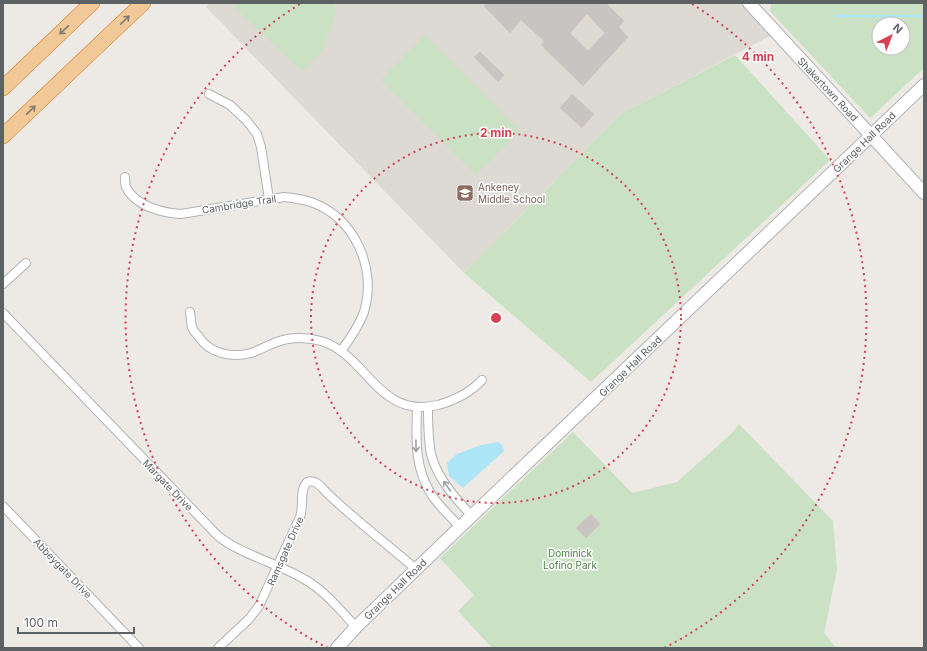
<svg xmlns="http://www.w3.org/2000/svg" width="927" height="651" viewBox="0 0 927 651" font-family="Inter,sans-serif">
  <rect width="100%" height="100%" fill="#ede9e4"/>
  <path fill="#ddd9d3" d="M209,3H749L776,33L622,113L464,273L206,7Z"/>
  <g fill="#cae2c3" fill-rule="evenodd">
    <path d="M235,3H334L336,12L322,51L302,71L233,6Z"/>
    <path d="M771,3H924V68L870,118L770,11ZM879,24H903V48H879Z"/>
    <path d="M425,35L520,131L476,175L381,80Z"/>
    <path d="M735,55L830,160L591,382L464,273L622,113Z"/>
    <path d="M739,424L833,521L837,570L824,633L836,648H492L458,611L474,595L440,558L573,432L632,493L677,482L732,433Z"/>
  </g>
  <path fill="#ace5f5" d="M498,442L503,446L504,451L463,488L449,476L447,463L457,454L481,445Z"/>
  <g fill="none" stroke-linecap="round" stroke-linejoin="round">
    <path stroke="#ace5f5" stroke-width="2.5" d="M836,16H924"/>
  </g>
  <g fill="#c8c4c1" stroke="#d1cac3" fill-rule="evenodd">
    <path d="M487,3H606L624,21L619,27L628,37L583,86L541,45L544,41L521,20L510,33L484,6ZM587,14L605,33L588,51L570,33Z"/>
    <path d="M480,52L504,75L498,82L474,57Z"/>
    <path d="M572,94L594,114L582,128L560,108Z"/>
    <path d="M591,514L600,524L586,538L576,528Z"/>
  </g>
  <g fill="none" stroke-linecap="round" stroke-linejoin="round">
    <defs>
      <g id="street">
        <path d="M209,94L230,105L247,121L257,134L261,147L269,199"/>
        <path d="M125,177C125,180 125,184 126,187C135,206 163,213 181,214L284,197C293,198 302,199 311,202C355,218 377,268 364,312C359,326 350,339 341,351"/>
        <path d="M3,284L26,263"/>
        <path d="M190,312C191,317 191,323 192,327C193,331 197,334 199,337C210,354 232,358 251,353C263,349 274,341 288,339C299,337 310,338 321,341C368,355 377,419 438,405C456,400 470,393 482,380"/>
        <path d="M3,313L218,536C242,555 277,563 304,579C324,590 340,610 356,627"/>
        <path d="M417,407C416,439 414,469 433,497C441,508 451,517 460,527"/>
        <path d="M428,407C428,422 428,438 431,454C437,478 455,498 472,516"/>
        <path d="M3,506L139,648"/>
        <path d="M218,648L249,619L259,606L300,517C304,507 299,490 307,482C316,479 321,487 327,493C355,520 387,544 416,569"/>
      </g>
      <g id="secondary">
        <path d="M749,3L924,193"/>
        <path d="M337,648L356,627L460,527L924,85"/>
      </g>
      <g id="highway">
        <path d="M3,88L92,3"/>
        <path d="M3,136L143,3"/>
      </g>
    </defs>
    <use href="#street" stroke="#afb3b5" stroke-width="10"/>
    <use href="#secondary" stroke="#afb3b6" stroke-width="14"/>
    <use href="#highway" stroke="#d87519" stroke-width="16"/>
    <use href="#street" stroke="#fff" stroke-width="8"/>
    <use href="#secondary" stroke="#fff" stroke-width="12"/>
    <use href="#highway" stroke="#f1c897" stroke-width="15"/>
  </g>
  <defs><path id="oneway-shaft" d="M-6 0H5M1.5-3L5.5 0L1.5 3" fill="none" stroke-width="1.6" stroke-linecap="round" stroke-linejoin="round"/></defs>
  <g stroke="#817b70">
    <use href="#oneway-shaft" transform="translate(125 20) rotate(-44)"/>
    <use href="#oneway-shaft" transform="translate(64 30) rotate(136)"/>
    <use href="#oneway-shaft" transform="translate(31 110) rotate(-44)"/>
  </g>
  <g stroke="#9da0a1">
    <use href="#oneway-shaft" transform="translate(416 446) rotate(89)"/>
    <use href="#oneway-shaft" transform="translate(447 486) rotate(-124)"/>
  </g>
  <g fill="none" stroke="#d64154" stroke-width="2" stroke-dasharray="2 4">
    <circle cx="496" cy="318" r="185"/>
    <path d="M328 648A370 370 0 0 1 300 4M692 4A370 370 0 0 1 664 648"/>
  </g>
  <defs>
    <symbol id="school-square" viewBox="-11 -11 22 22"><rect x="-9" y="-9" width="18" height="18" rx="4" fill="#8d6e63" stroke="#fff"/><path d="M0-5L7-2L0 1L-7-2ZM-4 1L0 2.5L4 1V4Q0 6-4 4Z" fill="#fff"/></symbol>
  </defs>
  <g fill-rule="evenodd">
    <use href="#school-square" x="455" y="183" width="20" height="20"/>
  </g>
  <g text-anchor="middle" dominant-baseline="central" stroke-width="3" stroke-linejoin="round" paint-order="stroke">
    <g font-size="10" fill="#5c6163" stroke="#fff">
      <text transform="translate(828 89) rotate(47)">Shakertown Road</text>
      <text transform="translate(864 142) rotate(-44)">Grange Hall Road</text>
      <text transform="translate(239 204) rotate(-9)">Cambridge Trail</text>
      <text transform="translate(630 366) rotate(-44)">Grange Hall Road</text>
      <text transform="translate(168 485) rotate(46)">Margate Drive</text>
      <text transform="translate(285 551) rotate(-66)">Ramsgate Drive</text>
      <text transform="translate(63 568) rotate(46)">Abbeygate Drive</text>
      <text transform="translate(395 589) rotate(-44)">Grange Hall Road</text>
    </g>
    <g font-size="10" fill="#785e54" stroke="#fff" text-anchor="start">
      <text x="478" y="187">Ankeney<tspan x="478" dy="12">Middle School</tspan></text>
    </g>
    <g font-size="10" fill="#49803e" stroke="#fff">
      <text x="570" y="553">Dominick<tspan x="570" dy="12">Lofino Park</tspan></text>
    </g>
  </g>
  <circle cx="496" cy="318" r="6" fill="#d64154" stroke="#fff" stroke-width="2"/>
  <g font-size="12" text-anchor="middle" font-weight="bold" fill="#d64154" stroke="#fff" stroke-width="3" stroke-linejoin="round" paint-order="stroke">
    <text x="758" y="61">4 min</text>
    <text x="496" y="137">2 min</text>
  </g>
  <rect width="927" height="651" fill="none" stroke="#5c6163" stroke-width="8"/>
  <g transform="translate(891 36) rotate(42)"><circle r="19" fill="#ffffff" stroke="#bec0c1"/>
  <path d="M0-3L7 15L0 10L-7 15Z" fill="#d64154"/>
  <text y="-6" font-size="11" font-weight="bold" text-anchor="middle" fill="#5c6163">N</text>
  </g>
  <path d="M18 627v6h116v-6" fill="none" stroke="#5c6163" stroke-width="2"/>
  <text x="24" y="627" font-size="12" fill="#5c6163" stroke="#ffffff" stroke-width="3" paint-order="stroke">100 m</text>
</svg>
